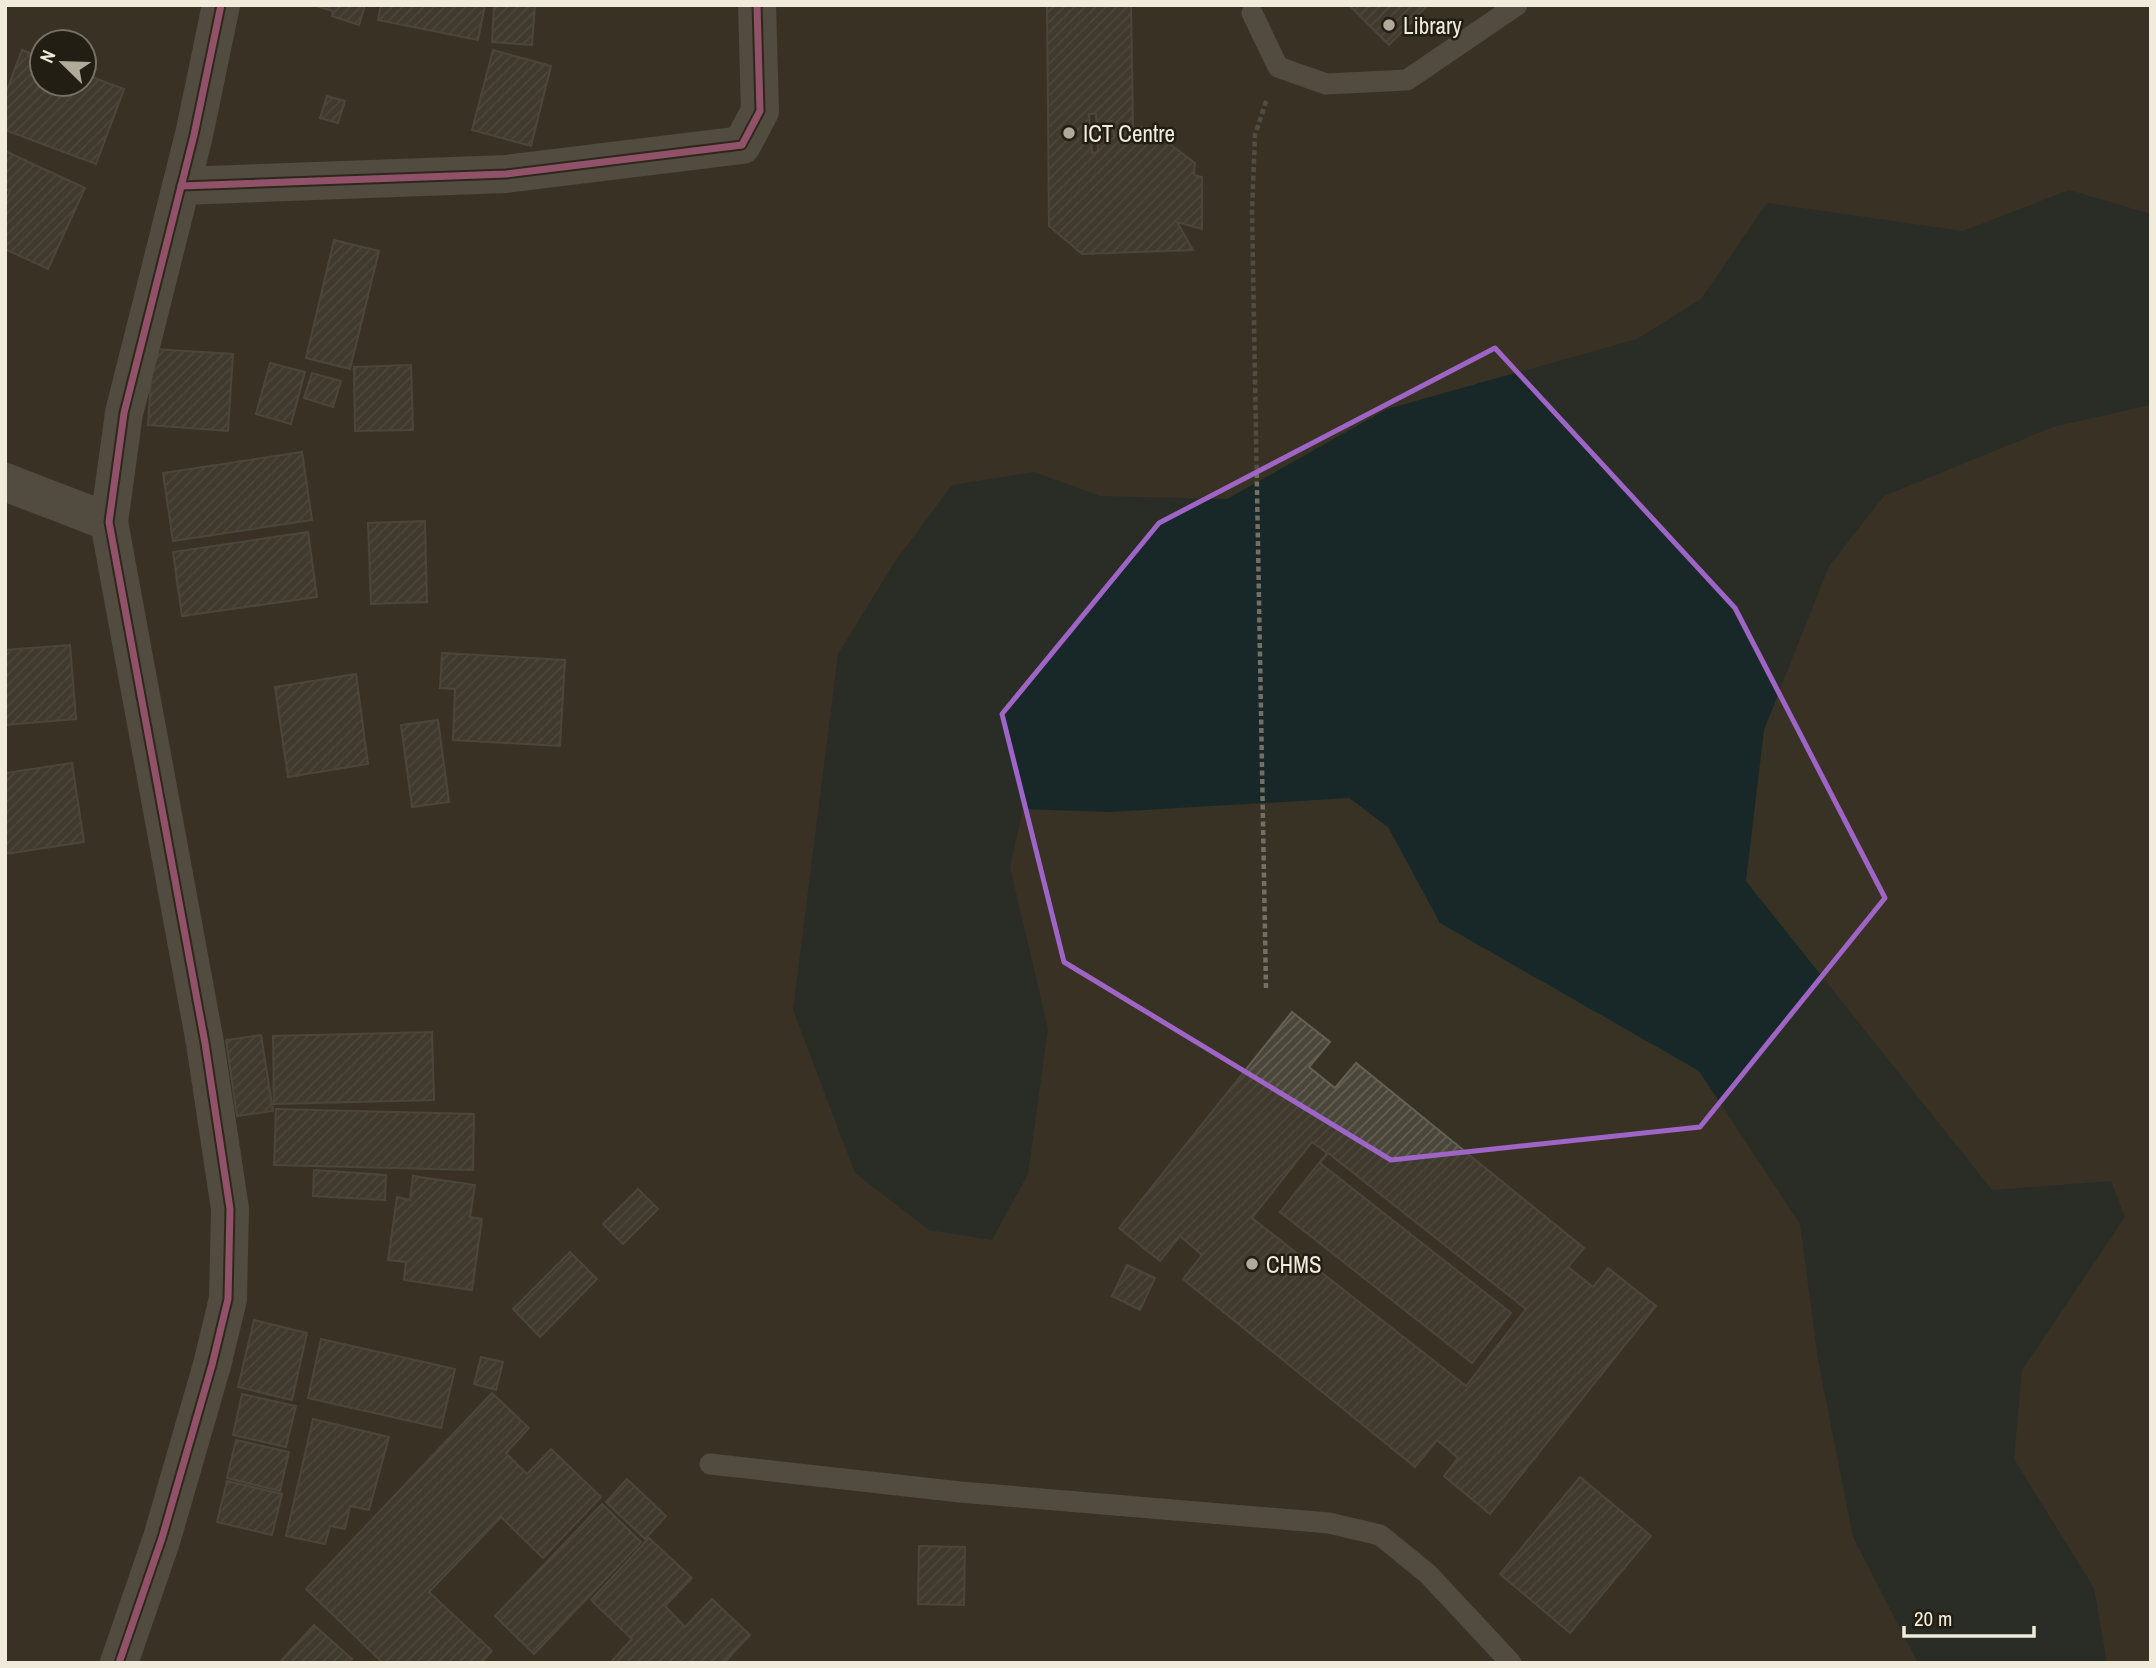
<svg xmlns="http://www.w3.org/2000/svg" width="2156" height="1668" viewBox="0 0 2156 1668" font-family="'Archivo Narrow',sans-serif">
  <defs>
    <pattern id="building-hatch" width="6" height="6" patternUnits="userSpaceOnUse" patternTransform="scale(1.75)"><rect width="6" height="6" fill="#4a463a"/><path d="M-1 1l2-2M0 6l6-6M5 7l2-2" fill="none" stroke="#646156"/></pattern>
  </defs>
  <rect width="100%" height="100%" fill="#383224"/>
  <path fill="#182828" d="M2069,190L2151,214V405L2053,427L1884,496L1829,566L1764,730L1746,881L1992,1190L2111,1181L2125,1217L2022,1370L2014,1459L2094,1588L2107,1663H1918L1853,1537L1818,1360L1800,1224L1699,1071L1440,923L1388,827L1349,798L1110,812L1023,809L1010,867L1048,1029L1028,1174L992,1240L929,1230L855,1173L793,1010L838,654L894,563L952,485L1034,472L1100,496L1227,499L1387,409L1637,339L1701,299L1767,203L1963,231Z"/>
  <g fill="url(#building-hatch)" stroke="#646054" stroke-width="2" fill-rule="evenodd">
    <path d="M313,5H365L359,25L332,16L333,11Z"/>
    <path d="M381,5H485L478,40L378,20Z"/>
    <path d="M494,5H535L532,45L492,42Z"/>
    <path d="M1047,5H1131L1133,128L1147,127L1195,163L1194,175L1202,177V229L1177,222L1193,250L1082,254L1049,226ZM1089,114H1096L1098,152L1092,153ZM1112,121L1114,138L1109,139L1107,122Z"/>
    <path d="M1349,5H1428L1389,45Z"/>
    <path d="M22,50L42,58V84H84V74L124,89L96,164L5,130V95Z"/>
    <path d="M493,50L551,66L531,146L472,130Z"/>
    <path d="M327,96L345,101L338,123L320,118Z"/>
    <path d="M5,151L85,188L48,269L5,249V201L10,191L5,189Z"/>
    <path d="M334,240L379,251L350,369L306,358Z"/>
    <path d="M153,349L233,354L228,431L148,425Z"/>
    <path d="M270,363L305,372L291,424L256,414Z"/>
    <path d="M411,365L413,430L355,431L354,367Z"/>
    <path d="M312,373L341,381L333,407L304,398Z"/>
    <path d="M302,452L312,520L173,541L163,473Z"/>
    <path d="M425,521L427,602L371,604L368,523Z"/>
    <path d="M308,532L317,597L182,616L173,552Z"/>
    <path d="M70,645L76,719L5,725V650Z"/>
    <path d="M442,653L565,660L560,746L453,740L455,689L440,688Z"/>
    <path d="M356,674L368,764L288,777L275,687Z"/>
    <path d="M438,720L449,802L412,807L401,725Z"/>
    <path d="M72,763L84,842L5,854V773Z"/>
    <path d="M1292,1012L1330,1042L1309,1067L1335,1088L1356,1063L1584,1248L1568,1267L1593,1287L1608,1268L1656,1306L1490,1514L1444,1476L1458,1458L1437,1440L1415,1467L1183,1279L1202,1255L1180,1236L1160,1261L1119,1228ZM1312,1142L1327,1153L1280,1212L1472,1363L1511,1313L1320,1163L1328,1153L1526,1309L1466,1386L1252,1218Z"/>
    <path d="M432,1032L434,1100L274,1104L273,1036Z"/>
    <path d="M261,1035L273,1111L237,1116L226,1040Z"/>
    <path d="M276,1109L474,1114L473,1170L274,1165Z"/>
    <path d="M314,1170L386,1175L385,1200L313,1196Z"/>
    <path d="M413,1176L475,1185L470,1217L482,1219L472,1290L404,1280L406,1262L388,1260L397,1197L410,1200Z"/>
    <path d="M638,1189L658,1209L623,1244L603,1224Z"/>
    <path d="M570,1252L597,1279L540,1337L513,1309Z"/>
    <path d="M1127,1265L1155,1278L1140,1310L1112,1296Z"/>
    <path d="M254,1320L307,1333L292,1400L238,1387Z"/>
    <path d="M321,1339L455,1369L441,1428L308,1398Z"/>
    <path d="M481,1357L503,1362L496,1390L474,1384Z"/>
    <path d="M492,1393L529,1428L506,1453L527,1474L551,1449L601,1497L543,1558L501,1517L429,1592L492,1651L481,1663H383L306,1589Z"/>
    <path d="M242,1394L296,1406L286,1447L233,1435Z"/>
    <path d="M313,1419L389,1437L369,1510L350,1506L345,1529L330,1526L325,1544L286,1536Z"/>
    <path d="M236,1440L289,1452L280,1491L227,1478Z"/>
    <path d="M1580,1477L1651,1536L1570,1633L1500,1574Z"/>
    <path d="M627,1479L666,1516L645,1539L606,1502Z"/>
    <path d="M227,1481L282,1494L272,1535L217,1522Z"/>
    <path d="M602,1504L641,1542L534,1654L495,1616Z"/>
    <path d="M649,1538L692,1578L665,1606L685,1627L712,1599L750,1635L724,1663H610L632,1639L591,1600Z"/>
    <path d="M919,1546L965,1547L964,1605L918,1604Z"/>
    <path d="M314,1625L352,1659L348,1663H279Z"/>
  </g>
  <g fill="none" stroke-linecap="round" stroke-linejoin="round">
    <path stroke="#746f65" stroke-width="4.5" stroke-dasharray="5 3.5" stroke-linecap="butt" d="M1266,988L1252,212L1255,135L1267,98"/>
    <g stroke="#716a5f" stroke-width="21">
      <path d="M1252,13L1278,67L1326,84L1407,80L1517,5"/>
      <path d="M710,1464L960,1492L1329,1523L1380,1535L1428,1574L1511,1663"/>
    </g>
    <g stroke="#716a5f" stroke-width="38">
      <path d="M181,186L506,174L742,145L760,111L757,5"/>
      <path d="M5,482L109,522"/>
      <path d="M119,1663L162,1538L212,1365L228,1299L230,1209L205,1043L109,522L124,413L194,135L221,5"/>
    </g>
    <defs>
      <g id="cycleway">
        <path d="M181,186L506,174L742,145L760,111L757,5"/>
        <path d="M119,1663L162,1538L212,1365L228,1299L230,1209L205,1043L109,522L124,413L194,135L221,5"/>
      </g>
    </defs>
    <use href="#cycleway" stroke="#221e13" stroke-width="11"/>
    <use href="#cycleway" stroke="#fd7abc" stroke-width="7"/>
  </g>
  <path d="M0 0H2156V1668H0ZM1495,348L1735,608L1885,898L1700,1127L1391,1160L1064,962L1002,714L1159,523Z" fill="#383224" fill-opacity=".55" fill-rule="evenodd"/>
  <path fill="none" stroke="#9e65c7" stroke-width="5" stroke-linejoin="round" d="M1495,348L1735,608L1885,898L1700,1127L1391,1160L1064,962L1002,714L1159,523Z"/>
  <g fill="#b0aa9b" stroke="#221e13" stroke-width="2.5">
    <circle cx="1389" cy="25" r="7"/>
    <circle cx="1069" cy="133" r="7"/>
    <circle cx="1252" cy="1264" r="7"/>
  </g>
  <g text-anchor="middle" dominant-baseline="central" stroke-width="5" stroke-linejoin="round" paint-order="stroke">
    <g font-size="23" fill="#f0ebdb" stroke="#221e13" text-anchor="start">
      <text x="1403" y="25">Library</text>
      <text x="1083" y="133">ICT Centre</text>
      <text x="1266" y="1264">CHMS</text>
    </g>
  </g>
  <rect width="2156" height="1668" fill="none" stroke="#f0ebdb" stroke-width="14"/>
  <g transform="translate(63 63) rotate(293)"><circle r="33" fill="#221e13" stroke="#747063" stroke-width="2"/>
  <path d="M0-5L12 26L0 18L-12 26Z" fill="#b0aa9b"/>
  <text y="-10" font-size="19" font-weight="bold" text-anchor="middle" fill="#f0ebdb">N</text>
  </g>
  <path d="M1904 1626v10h130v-10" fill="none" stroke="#f0ebdb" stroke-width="3.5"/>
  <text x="1914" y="1626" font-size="21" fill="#f0ebdb" stroke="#221e13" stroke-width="5" paint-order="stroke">20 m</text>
</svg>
